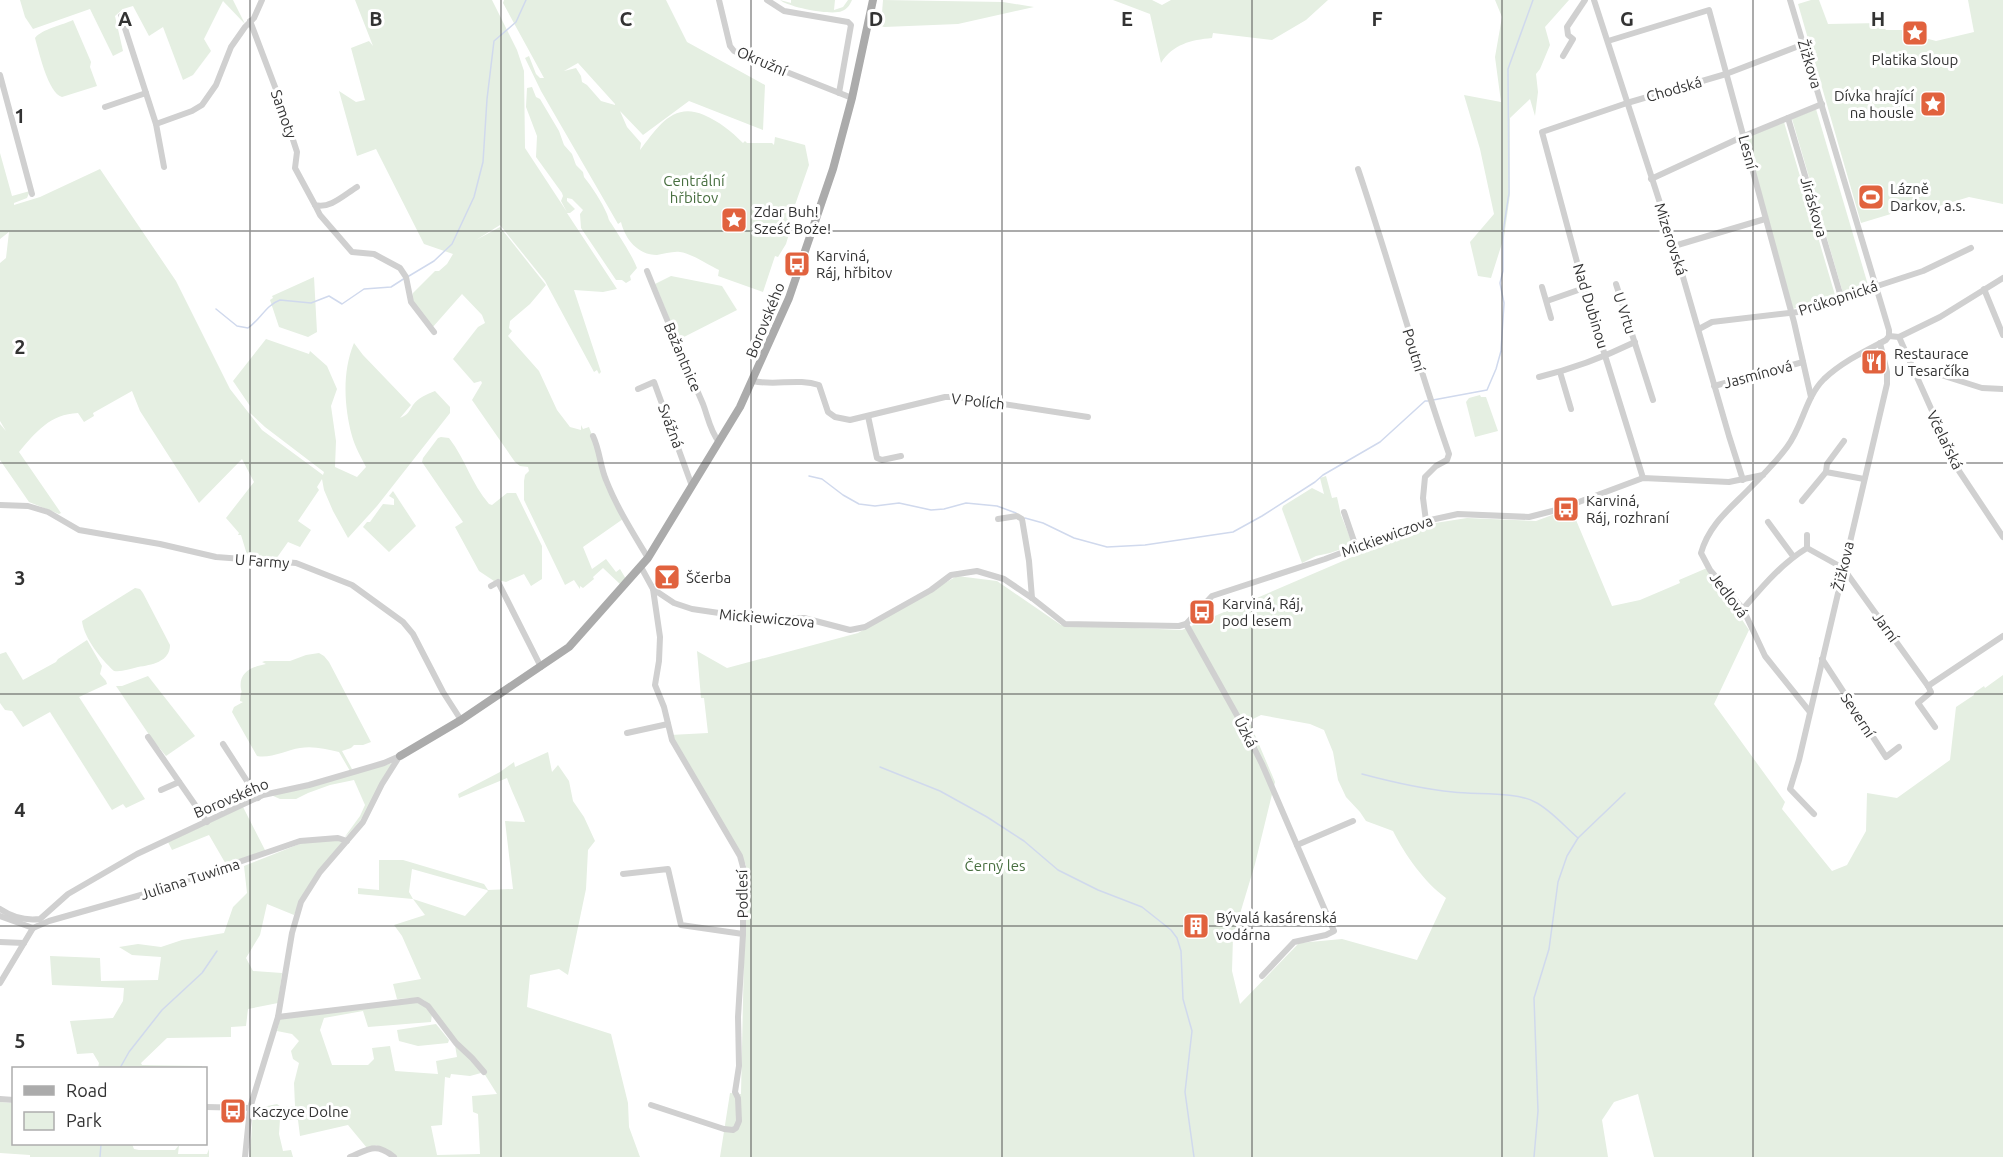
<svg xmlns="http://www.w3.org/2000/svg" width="2003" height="1157" viewBox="0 0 2003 1157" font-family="Ubuntu,sans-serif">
  <rect width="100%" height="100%" fill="#fff"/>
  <g fill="#e5efe2" fill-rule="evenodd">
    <path d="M20,0H233L245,24L223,1L204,39L211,51L193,75L183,80L163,27L149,36L133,6L123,9L115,16L123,51L113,56L90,9L33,29L25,17Z"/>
    <path d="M355,0H492L517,50L524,71L525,148L567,212L561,201L563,196L562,193L536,157L537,136L526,107L527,88L532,87L536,97L540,99L559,131L564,145L572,154L576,165L583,172L584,177C592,187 602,202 607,214C609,219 608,219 611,223C619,236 631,253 637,268L630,276L631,280L626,283L622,280H616L581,228L580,214L583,210L572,199L567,198V201L575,209L570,213H567L617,289L603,292L574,290L601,372L599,374L597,370L594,372L545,281L500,225L476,240L500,227L546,285L530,304L510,321L509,328L512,331L508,336L539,371L557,410L570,427L581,430V425L583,429L589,427L623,519L583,547L592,569L606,559L616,572L620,569L626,579L621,585L603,568L593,577L594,579L583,588L580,586V589L574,580L565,585L524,500V481L525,475L529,471L528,467L520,466L515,462L472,400L482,383L481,381L474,383L453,359L478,327L485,323L482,315L462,294L432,328L411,300L413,293L435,271H439L447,264L453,254L424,244L376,149L357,156L339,91L356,102L365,100L351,48L369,41L373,46Z"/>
    <path d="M504,0H666L687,42L765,85L763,130L689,101L643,135L620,111L627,127L641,143L640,150C657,128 673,101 704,115C720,122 731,131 743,143L745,141L747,143H772L774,145L775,137L805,145L809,165L788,225L791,227L786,244L778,257L775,256L763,292L718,276L719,270C708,265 693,254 680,252C673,251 664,254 657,255C638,255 625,239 621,222L618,224L541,91L525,58L529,56L536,74L540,78H544L503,3ZM578,63L615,104V105L601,101L587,85L582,82L581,76L576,68L564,71Z"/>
    <path d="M780,0L791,3V0H835L834,10L843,7L848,0H852C850,5 847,9 842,11C832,16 788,7 780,0Z"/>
    <path d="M883,0L1003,2L1034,7L958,24L884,27L881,26Z"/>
    <path d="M1113,0H1152L1162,5L1171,0H1328L1306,20L1272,40L1213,33L1212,38C1191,40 1173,44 1161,63L1150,14Z"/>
    <path d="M1495,0H1569L1545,27L1550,45L1540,69L1536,74L1538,92L1535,116L1530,99L1510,118V195L1504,237L1491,278L1478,276L1470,242L1494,214L1480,149L1464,95L1501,102L1495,57L1502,17Z"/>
    <path d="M1811,0H1819L1828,24L1880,23L1886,30H1924L1925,38L1936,41L1974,32L1968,0H2003V204L1969,197L1926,210L1924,204L1861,223L1798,4Z"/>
    <path d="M73,20L91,62L90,67L97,86L62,97C48,93 39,52 35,38C42,29 63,25 73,20Z"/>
    <path d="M1816,109L1868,285L1843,293L1792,119Z"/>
    <path d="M1784,122L1835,295L1793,309L1747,141L1748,137Z"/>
    <path d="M0,153L12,196L30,191L27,198L14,203V205L40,197L100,169L176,281L230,389L262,430L323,475L324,472L265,427L250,413V406L233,381L266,339L309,354L310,351L327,366L337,389L331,406L336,441L335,467L357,477L366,467C361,457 355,447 352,436C344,406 342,372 354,343L363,355L411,405L400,418C408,415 409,411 413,405C418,398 427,394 435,391L450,407V413L377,506L348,538L333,511L324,490L322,479L317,487L319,490L298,521L311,530L300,547L288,542L276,559L248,558L241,535H238L239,533L226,518L254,482L242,459L199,503L140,411L132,391L93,413L94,416L84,422L78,413C50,414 36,432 19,452L61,513L59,514L29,502L0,460V424L6,431L0,421V263L6,258L9,232L0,239Z"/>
    <path d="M671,276L722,286L737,310L678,340L655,284Z"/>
    <path d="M314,277L317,332L308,337L279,327L270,300L273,298L272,296Z"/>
    <path d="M1480,395L1481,397H1486L1498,431L1475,437L1466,402L1469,398Z"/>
    <path d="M441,437L449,438C466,460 471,483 489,504L492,505L507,493H516L542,546V579L531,586L524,574L506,582L498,580L494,581L479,571L455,527L463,522L422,462L423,458L438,438Z"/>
    <path d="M1326,476L1332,498L1337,497L1341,515L1353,545L1330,553L1316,556L1302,563L1282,509L1283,506L1312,488L1324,494L1320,478Z"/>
    <path d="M393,491L416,526L389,552L363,527L367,522H370L383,504L394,505V499L389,496Z"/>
    <path d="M1571,508L1612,606L1640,600L1680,583L1679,580L1707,568L1749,630L1714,704L1785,802L1782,809L1832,871L1847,865L1866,831L1867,793L1897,798L1950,760L1956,707L1974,695V693L1984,686L1985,688L2003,675V1157H1654L1638,1094L1614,1102L1602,1120L1608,1157H720L730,1093L741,1094L746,865L670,735L708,733L704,698H701L697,651L727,668L858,633L957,576L997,581L1061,625L1182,630L1429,524L1467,518L1536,521ZM1261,715L1310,724L1324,730L1333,752L1338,780L1346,797L1360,812L1366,821L1393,831C1405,855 1424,882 1446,898L1417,960L1342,939L1299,943L1240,1004L1232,971L1233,937L1255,864L1275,782L1249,721Z"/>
    <path d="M135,588L140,589L143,593L170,645C170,662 151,665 138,667C129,669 122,672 114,671C101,659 84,638 82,621Z"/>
    <path d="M87,640L102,666L100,674L106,681L107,684L79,697L145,799L126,808L123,804L112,810L50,712L23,727L12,711L5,710L0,703V654L6,652L23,680L56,662L58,659Z"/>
    <path d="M319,653L324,656L329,662L371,742L363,745H354L351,748L342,751L352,769L350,771L339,752C325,749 314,746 300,748C287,750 270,759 257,756L232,712L234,707L243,702L240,701L241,692L242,693C236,674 250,667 266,664L262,662L265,661H290L306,655Z"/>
    <path d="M148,676L195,736L166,756L152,739L116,686H122Z"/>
    <path d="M548,752L552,772L558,765L569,781L573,801L584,817L595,841L588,850L586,889L568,975L559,969L530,975L527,1007L611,1034L628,1103L629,1127L640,1157H396L376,1145L367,1148L348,1125L300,1136L298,1120L280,1119L279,1134L283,1151L291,1150L293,1157H250L253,1109L277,1104L281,1107L295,1106L294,1083L299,1063L293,1059L291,1051L299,1041L292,1034L277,1031L280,1019L415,1002L423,1003L432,1014L431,1022L368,1027L363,1011L324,1018L320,1030L332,1065H368L374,1059L372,1048L390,1046L395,1071L438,1074L436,1061L457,1057L454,1039L424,1000L415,998L397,999L393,984L421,979L402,936L394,925L425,915L413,899L358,894V888L379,890V860H403L484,884L488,890L513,889L505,821L525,822C520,807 512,793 507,778L459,798L458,794L500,772L514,762L515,767ZM412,869L487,890L488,891L465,916L413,899L409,892ZM482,1070L497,1094L472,1096L473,1112L478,1114L480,1154L437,1155L431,1126L442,1125L445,1077L450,1078L451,1074L470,1076L481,1073Z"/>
    <path d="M393,763C379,789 366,819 344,838L360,816L365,805L354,780L330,785L308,793L296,799H280L271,795Z"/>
    <path d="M243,807L266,852L227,866L209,835L172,850L168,842Z"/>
    <path d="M338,840L342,843C321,867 306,885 294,915L267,904L260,935L246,958L253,971L282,973L278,1003L248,1009L246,1026L231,1027V1037L167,1038L141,1063L142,1065L202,1066V1068H98L99,1063L93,1053L77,1054L70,1021L113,1018L123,1001L124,988L52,985L50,956L100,958L101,981L158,980L161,957L132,955L119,947L138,944L161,947L182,940L224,933L233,907L247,893L244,866L302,843Z"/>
    <path d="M436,1024L449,1040L448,1043L418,1046L399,1041L397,1030Z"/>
    <path d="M0,1102L13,1103L14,1144H132L134,1149L139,1150H175L179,1145L178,1154H207L209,1149V1157H30V1155L0,1153Z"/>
  </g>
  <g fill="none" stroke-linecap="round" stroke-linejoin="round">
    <g stroke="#d0d9ed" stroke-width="1.5">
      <path d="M409,276L434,261L452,244L474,197L483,162L487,99L494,41L516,22L526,0"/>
      <path d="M216,309L237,326L248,328C260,320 266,305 280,300L311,303L329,296L342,304L364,289L391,287L405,278"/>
      <path d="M1433,400L1487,390L1496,369L1501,351L1504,303L1500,283L1503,271V232L1509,193L1508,69L1533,0"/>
      <path d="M809,476L822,479L843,495L859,504L875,506L899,503L931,510L944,509L966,503L997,506L1016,513"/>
      <path d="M1025,518L1043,523L1074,538L1107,547L1145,545L1233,532L1262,516L1315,482L1323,475L1380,442L1425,401H1428"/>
      <path d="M880,767L940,791L987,817L1024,841L1058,870L1098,890L1142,907L1171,930L1177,938L1181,951L1183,999L1192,1031L1185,1092L1194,1157"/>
      <path d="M1362,774C1392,782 1422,789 1453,792C1476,795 1515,791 1535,802C1551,810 1565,827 1578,838L1567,856L1558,882L1549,949L1534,998L1538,1111L1534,1157"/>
      <path d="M1578,838L1625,793"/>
      <path d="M120,1068L129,1052L162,1010L202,973L217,951"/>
      <path d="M100,1157L101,1144"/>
    </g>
    <g stroke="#d0d0d0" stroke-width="6">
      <path d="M719,0L730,46L734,51L852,98"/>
      <path d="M767,0L784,11L848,22L851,25L839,93"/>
      <path d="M1594,0L1674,246L1729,436L1743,480"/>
      <path d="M1790,0L1889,330V336"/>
      <path d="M121,16L156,124L164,167"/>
      <path d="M250,21L280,100L297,152L295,168L315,205C330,209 344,195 357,187"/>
      <path d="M1608,41L1709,10L1794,322L1811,397"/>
      <path d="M1563,56L1573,39L1568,35L1567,27L1585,0"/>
      <path d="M0,75L32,194"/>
      <path d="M105,107L146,93"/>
      <path d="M1788,118L1841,297"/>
      <path d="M156,124L192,111L202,105L216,85L231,47L245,27L254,18L262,0"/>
      <path d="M1358,169C1390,264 1416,360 1449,454L1447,460L1436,466L1425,477L1423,498L1426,521"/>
      <path d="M1651,179L1744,136L1822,104"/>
      <path d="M315,205L320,215L352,252L374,254L400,268L406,277L411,302L434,332"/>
      <path d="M1674,246L1765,219"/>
      <path d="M647,271C665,316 684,360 703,404C708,417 710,431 719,442"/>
      <path d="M1616,284L1653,400"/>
      <path d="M1542,287L1551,318"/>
      <path d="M1984,289L2003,335"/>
      <path d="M1547,301L1584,288"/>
      <path d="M1699,329L1712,322L1798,312L1923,271L1971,248"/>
      <path d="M1899,337L1959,471L2003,537"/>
      <path d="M1914,370L1941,375L1982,388L2003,389"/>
      <path d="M1560,372L1571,409"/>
      <path d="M1539,377C1572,369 1604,357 1635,342"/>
      <path d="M753,381C775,386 798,378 819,385L828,412L835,417L850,420L945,397H957L1088,417"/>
      <path d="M1714,386L1803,362"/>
      <path d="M638,389L654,382L692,486"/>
      <path d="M868,416L877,458L882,460L901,456"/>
      <path d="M593,436C600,451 600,466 606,480C617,508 633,533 648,558"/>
      <path d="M1844,441L1827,464L1826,472L1864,479"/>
      <path d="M1643,478L1584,288L1542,132L1627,103L1726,74L1804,44"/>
      <path d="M1802,501L1826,472"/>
      <path d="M0,505L28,506L48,512L79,530L160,544L216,557L296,563L352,585L403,622L413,634L443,692L461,720"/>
      <path d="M1344,512L1356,547"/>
      <path d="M998,519L1017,516L1022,519L1029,561L1032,598"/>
      <path d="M1768,522L1793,556"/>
      <path d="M1807,548V535"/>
      <path d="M641,567L653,589L674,603L692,609L753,618H804L850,630L865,627L931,590L951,575L977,571L1004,579L1032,598L1065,624L1179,626L1186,624L1212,596L1325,559L1426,521L1458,514L1529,517L1560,509L1643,478L1729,482L1763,475"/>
      <path d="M491,586L498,582L541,667"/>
      <path d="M1743,609C1763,586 1781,564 1807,548L1843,568L1928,686L1931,692L1918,703L1935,727"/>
      <path d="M1186,624L1244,728L1262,764L1334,931L1326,935L1294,942L1262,976"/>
      <path d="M1822,659L1886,757L1899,747"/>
      <path d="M1928,686L2003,636"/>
      <path d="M1810,712L1765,656L1743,609L1710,570L1701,553C1709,524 1731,508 1750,488C1763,475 1776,462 1787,447C1803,426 1805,398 1824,379C1842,362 1865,351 1886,340L1889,336L1899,337L1940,317L2003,278"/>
      <path d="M627,733L668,724"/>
      <path d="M148,737L207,822"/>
      <path d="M223,744L258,798"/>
      <path d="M161,790L179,782"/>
      <path d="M1814,814L1790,789L1799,760L1887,384V372L1880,343"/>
      <path d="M1297,845L1353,821"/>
      <path d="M623,874L668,869L681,925L743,934"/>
      <path d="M0,909C12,917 25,921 40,919L68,894L137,854L263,795L309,785L384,763L400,756"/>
      <path d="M0,916L33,928"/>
      <path d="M33,928L49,921L155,891L300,841L338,838L347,841"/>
      <path d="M0,942L24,943"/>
      <path d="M0,983L33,928"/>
      <path d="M278,1017L418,1000L428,1006L456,1043L472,1058L484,1072"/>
      <path d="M0,1099L14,1100"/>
      <path d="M651,1105L724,1129L733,1130L736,1128L739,1121L738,1098L735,1092L739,1066L738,1017L743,934V867L740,856L672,740L664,707L655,685L659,661L660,637L653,589"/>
      <path d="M206,1107L250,1108"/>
      <path d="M245,1157L250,1108L278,1017L292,933L301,902L320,872L363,822L382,784L399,757"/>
      <path d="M350,1157C369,1149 376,1142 394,1157"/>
    </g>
    <path stroke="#ababab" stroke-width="8" d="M400,756L461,720L569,647L648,558L740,407L789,298L833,169L852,98L873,0"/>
  </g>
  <path fill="none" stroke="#333" stroke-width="1.5" stroke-opacity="0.55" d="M250,0V1157M501,0V1157M751,0V1157M1002,0V1157M1252,0V1157M1502,0V1157M1753,0V1157M0,231H2003M0,463H2003M0,694H2003M0,926H2003"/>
  <defs>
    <symbol id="sight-square" viewBox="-11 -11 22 22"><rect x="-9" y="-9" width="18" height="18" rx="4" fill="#e1623e" stroke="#fff"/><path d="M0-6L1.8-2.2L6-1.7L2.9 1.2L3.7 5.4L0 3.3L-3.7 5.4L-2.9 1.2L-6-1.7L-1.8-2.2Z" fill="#fff"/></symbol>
    <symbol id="stadium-square" viewBox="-11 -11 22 22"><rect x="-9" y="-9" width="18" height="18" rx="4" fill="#e1623e" stroke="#fff"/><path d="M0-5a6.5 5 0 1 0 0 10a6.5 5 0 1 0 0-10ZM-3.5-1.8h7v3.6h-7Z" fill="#fff"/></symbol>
    <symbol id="bus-square" viewBox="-11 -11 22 22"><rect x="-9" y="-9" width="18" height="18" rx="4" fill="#e1623e" stroke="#fff"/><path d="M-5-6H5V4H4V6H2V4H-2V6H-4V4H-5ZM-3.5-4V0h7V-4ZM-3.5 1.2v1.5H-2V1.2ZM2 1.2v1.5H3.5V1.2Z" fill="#fff"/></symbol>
    <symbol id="restaurant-square" viewBox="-11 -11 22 22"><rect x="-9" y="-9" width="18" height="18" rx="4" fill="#e1623e" stroke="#fff"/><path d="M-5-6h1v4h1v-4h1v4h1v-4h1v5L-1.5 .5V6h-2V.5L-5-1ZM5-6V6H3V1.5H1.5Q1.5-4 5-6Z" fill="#fff"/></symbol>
    <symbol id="bar-square" viewBox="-11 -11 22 22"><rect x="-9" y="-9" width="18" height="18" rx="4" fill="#e1623e" stroke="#fff"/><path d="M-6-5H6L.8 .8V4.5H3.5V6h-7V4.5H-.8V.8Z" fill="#fff"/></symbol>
    <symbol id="building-square" viewBox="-11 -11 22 22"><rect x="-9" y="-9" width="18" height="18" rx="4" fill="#e1623e" stroke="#fff"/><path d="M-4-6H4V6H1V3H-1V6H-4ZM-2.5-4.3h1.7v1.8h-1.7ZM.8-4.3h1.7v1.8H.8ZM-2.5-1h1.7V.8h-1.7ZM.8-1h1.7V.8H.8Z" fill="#fff"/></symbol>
  </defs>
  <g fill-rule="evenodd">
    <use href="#sight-square" x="1900" y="18" width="30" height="30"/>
    <use href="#sight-square" x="1918" y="89" width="30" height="30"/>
    <use href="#stadium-square" x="1856" y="182" width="30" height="30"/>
    <use href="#sight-square" x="719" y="205" width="30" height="30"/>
    <use href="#bus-square" x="782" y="249" width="30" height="30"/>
    <use href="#restaurant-square" x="1859" y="347" width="30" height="30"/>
    <use href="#bus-square" x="1551" y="494" width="30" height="30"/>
    <use href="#bar-square" x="652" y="562" width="30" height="30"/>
    <use href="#bus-square" x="1187" y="597" width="30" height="30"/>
    <use href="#building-square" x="1181" y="911" width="30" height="30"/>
    <use href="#bus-square" x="218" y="1096" width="30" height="30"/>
  </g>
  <g text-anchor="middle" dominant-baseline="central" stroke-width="6" stroke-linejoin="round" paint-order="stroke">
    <g font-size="15" fill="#333" stroke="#fff" text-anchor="start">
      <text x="1915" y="59" text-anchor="middle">Platika Sloup</text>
      <text x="1914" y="95" text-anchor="end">Dívka hrající<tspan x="1914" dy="17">na housle</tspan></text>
      <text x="1890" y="188">Lázně<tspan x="1890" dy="17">Darkov, a.s.</tspan></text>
      <text x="754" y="211">Zdar Buh!<tspan x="754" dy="17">Sześć Boże!</tspan></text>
      <text x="816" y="255">Karviná,<tspan x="816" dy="17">Ráj, hřbitov</tspan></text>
      <text x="1894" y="353">Restaurace<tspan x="1894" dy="17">U Tesarčíka</tspan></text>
      <text x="1586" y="500">Karviná,<tspan x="1586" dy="17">Ráj, rozhraní</tspan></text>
      <text x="686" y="577">Ščerba</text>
      <text x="1222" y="603">Karviná, Ráj,<tspan x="1222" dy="17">pod lesem</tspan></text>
      <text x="1216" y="917">Bývalá kasárenská<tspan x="1216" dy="17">vodárna</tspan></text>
      <text x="252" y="1111">Kaczyce Dolne</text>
    </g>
    <g font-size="15" fill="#333" stroke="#fff">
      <text transform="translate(762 61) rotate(23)">Okružní</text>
      <text transform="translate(1810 64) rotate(73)">Žižkova</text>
      <text transform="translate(1674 89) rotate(-16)">Chodská</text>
      <text transform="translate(284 114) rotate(71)">Samoty</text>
      <text transform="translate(1748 152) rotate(75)">Lesní</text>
      <text transform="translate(1814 207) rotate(74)">Jiráskova</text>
      <text transform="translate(1671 239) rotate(72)">Mizerovská</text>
      <text transform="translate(1838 298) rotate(-18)">Průkopnická</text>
      <text transform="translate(1591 306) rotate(73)">Nad Dubinou</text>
      <text transform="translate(1625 313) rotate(72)">U Vrtu</text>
      <text transform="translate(765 320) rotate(-68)">Borovského</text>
      <text transform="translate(1414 350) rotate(73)">Poutní</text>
      <text transform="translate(683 357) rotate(67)">Bažantnice</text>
      <text transform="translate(1758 374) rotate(-15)">Jasmínová</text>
      <text transform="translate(978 401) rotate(6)">V Polích</text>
      <text transform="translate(671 426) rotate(69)">Svážná</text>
      <text transform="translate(1945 440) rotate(64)">Včelařská</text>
      <text transform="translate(1387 536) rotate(-20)">Mickiewiczova</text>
      <text transform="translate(262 561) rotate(4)">U Farmy</text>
      <text transform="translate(1843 566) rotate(-77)">Žižkova</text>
      <text transform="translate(1729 595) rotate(53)">Jedlová</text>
      <text transform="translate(767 618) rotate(5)">Mickiewiczova</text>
      <text transform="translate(1886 627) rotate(54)">Jarní</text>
      <text transform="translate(1858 715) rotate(57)">Severní</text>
      <text transform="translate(1246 732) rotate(63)">Úzká</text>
      <text transform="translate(231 798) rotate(-23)">Borovského</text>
      <text transform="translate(190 879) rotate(-18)">Juliana Tuwima</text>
      <text transform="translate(742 894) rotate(-91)">Podlesí</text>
    </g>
    <g font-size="15" fill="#486f40" stroke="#fff">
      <text x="694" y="180">Centrální<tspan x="694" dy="17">hřbitov</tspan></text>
      <text x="995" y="865">Černý les</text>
    </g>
  </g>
  <g font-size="20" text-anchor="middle" font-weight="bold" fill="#333" stroke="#fff" stroke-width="6" stroke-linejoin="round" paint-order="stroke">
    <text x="125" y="26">A</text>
    <text x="376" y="26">B</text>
    <text x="626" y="26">C</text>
    <text x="876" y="26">D</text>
    <text x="1127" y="26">E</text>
    <text x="1377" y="26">F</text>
    <text x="1627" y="26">G</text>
    <text x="1878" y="26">H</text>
    <text x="20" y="123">1</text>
    <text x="20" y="354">2</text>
    <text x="20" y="585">3</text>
    <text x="20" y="817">4</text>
    <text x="20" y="1048">5</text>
  </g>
  <rect x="12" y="1067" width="195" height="78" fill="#ffffff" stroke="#adadad" stroke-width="1.5"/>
  <rect x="24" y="1086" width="30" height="9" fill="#ababab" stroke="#adadad" stroke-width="1.5"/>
  <text x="66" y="1097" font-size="18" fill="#333333">Road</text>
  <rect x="24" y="1112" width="30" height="18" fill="#e5efe2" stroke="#adadad" stroke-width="1.5"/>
  <text x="66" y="1127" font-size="18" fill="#333333">Park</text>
</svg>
